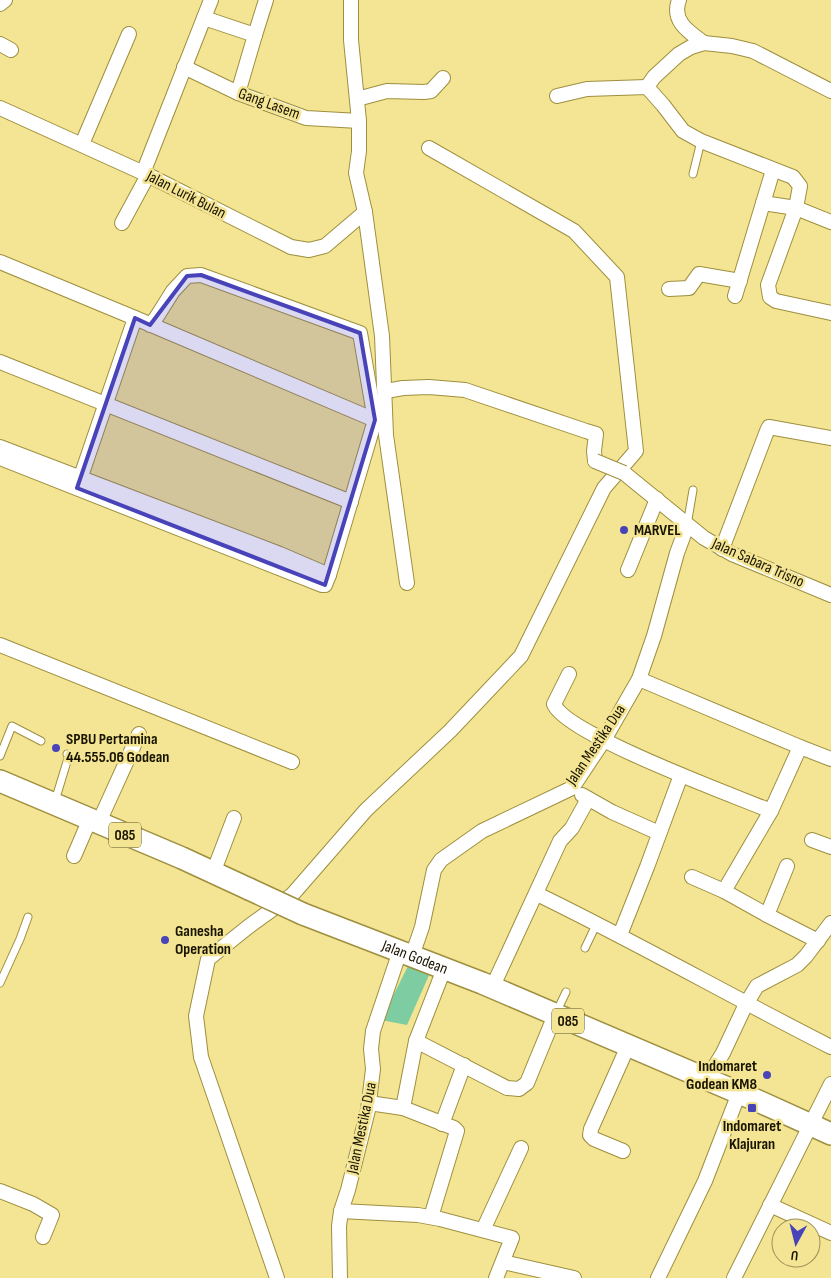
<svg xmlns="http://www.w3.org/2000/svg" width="831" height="1278" viewBox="0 0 831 1278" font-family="'Sofia Sans Condensed',sans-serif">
  <rect width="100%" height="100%" fill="#f4e594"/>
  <path fill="#7ecca1" d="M409,964L430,973L407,1025L381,1020Z"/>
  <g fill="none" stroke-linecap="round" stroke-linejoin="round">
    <defs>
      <g id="service">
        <path d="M693,174L701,141"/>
        <path d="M687,525L693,490"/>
        <path d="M0,756L12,726L41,741"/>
        <path d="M55,801L69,755L67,754"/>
        <path d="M585,948L597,923"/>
        <path d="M0,983L20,939L28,917"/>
        <path d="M556,1013L566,992"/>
      </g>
      <g id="minor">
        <path d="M351,0V40L359,121V151L356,173L365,212L382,336L386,435L407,583"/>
        <path d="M679,0C671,21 689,32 704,43"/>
        <path d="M0,4L5,0"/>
        <path d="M204,18L255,35L266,0"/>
        <path d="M0,44L11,50"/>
        <path d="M184,67L238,93L306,118L359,121"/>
        <path d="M647,87L654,77L679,54L691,47L704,43L732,46L753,51L831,91"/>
        <path d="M238,93L255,35"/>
        <path d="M557,96L587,89L647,87L663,105L683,131L701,141L793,177L800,186L796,208L831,222"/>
        <path d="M357,99L387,91L424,92L431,91L443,78"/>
        <path d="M0,108L148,175L291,247L309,250L325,246L365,212"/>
        <path d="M82,144L129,34"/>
        <path d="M143,173L211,0"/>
        <path d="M763,203L796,208L768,285L770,297L776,301L831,313"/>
        <path d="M122,223L148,175"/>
        <path d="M0,262L135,318L375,420L329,575L325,585H322L0,458"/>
        <path d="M669,289L689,288L699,274L740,281"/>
        <path d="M735,296L773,170"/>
        <path d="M150,325L156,318L173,291L187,276L201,275L360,333L375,420"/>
        <path d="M0,362L351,502"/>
        <path d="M386,391L403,388L429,387L465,390L586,431L596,434L594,451L595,461"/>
        <path d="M0,447L280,554L329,575"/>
        <path d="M624,473L704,538L732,554L831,595"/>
        <path d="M78,485L135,318"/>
        <path d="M722,549L767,431L769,427L831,438"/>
        <path d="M628,570L657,499"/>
        <path d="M0,645L292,762"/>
        <path d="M569,674L554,704C565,734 735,796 771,811"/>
        <path d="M639,679L800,747L831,759"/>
        <path d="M582,795L612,812L659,833"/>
        <path d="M99,822L139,734"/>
        <path d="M812,840L831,847"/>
        <path d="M74,856L90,819"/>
        <path d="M787,866L767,915L818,941"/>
        <path d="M213,873L234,818"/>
        <path d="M692,877L724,891L771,811L800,747"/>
        <path d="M724,891L767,915"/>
        <path d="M537,894C636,942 732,997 831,1047"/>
        <path d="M620,935L647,867L681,775"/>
        <path d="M412,956L422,927L434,870L441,860L482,831L572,788L604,740L639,679L654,636L677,553L687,526"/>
        <path d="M492,988L560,841L572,828L588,799"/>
        <path d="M416,1041L507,1088L519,1089L527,1083L555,1015"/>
        <path d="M707,1079L723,1053L746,1004L757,986L797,965L806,956L831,923"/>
        <path d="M369,1103L403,1108L454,1128L457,1131L431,1217"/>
        <path d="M403,1108L416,1041L444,969"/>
        <path d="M442,1124L464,1065"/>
        <path d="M623,1151L594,1139L590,1135L591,1129L628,1046"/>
        <path d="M0,1191L33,1204L52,1215L43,1237"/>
        <path d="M770,1205L831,1233"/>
        <path d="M341,1211L418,1215L440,1219L512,1238L496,1278"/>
        <path d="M483,1230L521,1148"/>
        <path d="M503,1262L574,1278"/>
        <path d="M277,1278L201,1057L196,1016L208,959L248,927L292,895L366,810L450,731L521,656L604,488L636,451L617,277L574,231L429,148"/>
        <path d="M340,1278L339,1226L341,1211L348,1190L368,1110L373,1069L371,1049L373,1031L400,951"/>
        <path d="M658,1278L705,1181L739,1093"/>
        <path d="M734,1278L831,1084"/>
      </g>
      <g id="primary">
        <path d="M0,781L182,858L249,889"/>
        <path id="s1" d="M303,914L482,983L758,1101L831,1134"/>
      </g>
    </defs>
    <use href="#service" stroke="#9e8f3e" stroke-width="9"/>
    <use href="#minor" stroke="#9e8f3e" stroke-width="16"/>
    <use href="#primary" stroke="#9e8f3e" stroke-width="24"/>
    <use href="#service" stroke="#fff" stroke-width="7"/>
    <use href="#minor" stroke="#fff" stroke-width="14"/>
    <use href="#primary" stroke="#fff" stroke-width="21"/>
    <defs>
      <path id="minor-bridge" d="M595,461L624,473"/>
      <path id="primary-bridge" d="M249,889L303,914"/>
    </defs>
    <use href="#minor-bridge" stroke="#9e8f3e" stroke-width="16" stroke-linecap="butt"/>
    <use href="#primary-bridge" stroke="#9e8f3e" stroke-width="24" stroke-linecap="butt"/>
    <use href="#minor-bridge" stroke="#fff" stroke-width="14"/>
    <use href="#primary-bridge" stroke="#fff" stroke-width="21"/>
  </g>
  <path fill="#4943b9" fill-opacity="0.2" stroke="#4943b9" stroke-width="4" stroke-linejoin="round" d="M201,275L360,333L375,420L325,585L77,488L135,318L150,325L187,276Z"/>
  <g fill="#4943b9" stroke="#f4e594" stroke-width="2">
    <circle cx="624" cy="530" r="5"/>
    <circle cx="56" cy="748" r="5"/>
    <circle cx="165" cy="940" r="5"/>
    <circle cx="767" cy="1075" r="5"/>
    <rect x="747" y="1103" width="10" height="10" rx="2.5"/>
  </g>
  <g text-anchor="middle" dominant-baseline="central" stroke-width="5" stroke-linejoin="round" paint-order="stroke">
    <g fill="#f4e594" stroke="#5b532c" stroke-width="1">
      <rect x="109" y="822.5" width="32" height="25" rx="4"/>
      <rect x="552" y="1008.5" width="32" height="25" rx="4"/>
    </g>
    <g font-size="15" font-weight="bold" fill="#191400">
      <text x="125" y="835">085</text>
      <text x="568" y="1021">085</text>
    </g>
    <g font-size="16" fill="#191400" stroke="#f4e594">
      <text transform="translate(269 104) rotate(20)">Gang Lasem</text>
      <text transform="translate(186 195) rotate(27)">Jalan Lurik Bulan</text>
      <text transform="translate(758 563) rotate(24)">Jalan Sabara Trisno</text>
      <text transform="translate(596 745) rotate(-56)">Jalan Mestika Dua</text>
      <text stroke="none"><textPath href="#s1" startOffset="120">Jalan Godean</textPath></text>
      <text transform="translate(362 1128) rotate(-78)">Jalan Mestika Dua</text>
    </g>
    <g font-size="16" font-weight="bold" fill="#191400" stroke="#f4e594" text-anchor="start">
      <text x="634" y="530">MARVEL</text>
      <text x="66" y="739">SPBU Pertamina<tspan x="66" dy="18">44.555.06 Godean</tspan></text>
      <text x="175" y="931">Ganesha<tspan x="175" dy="18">Operation</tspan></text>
      <text x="757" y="1066" text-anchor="end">Indomaret<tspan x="757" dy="18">Godean KM8</tspan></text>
      <text x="752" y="1126" text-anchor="middle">Indomaret<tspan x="752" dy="18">Klajuran</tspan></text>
    </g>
  </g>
  <g transform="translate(796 1243) rotate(187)"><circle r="24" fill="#f4e594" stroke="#9c9159"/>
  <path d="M0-4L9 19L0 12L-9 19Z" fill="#4943b9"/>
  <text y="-8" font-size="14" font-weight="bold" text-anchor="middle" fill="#191400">U</text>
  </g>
</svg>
